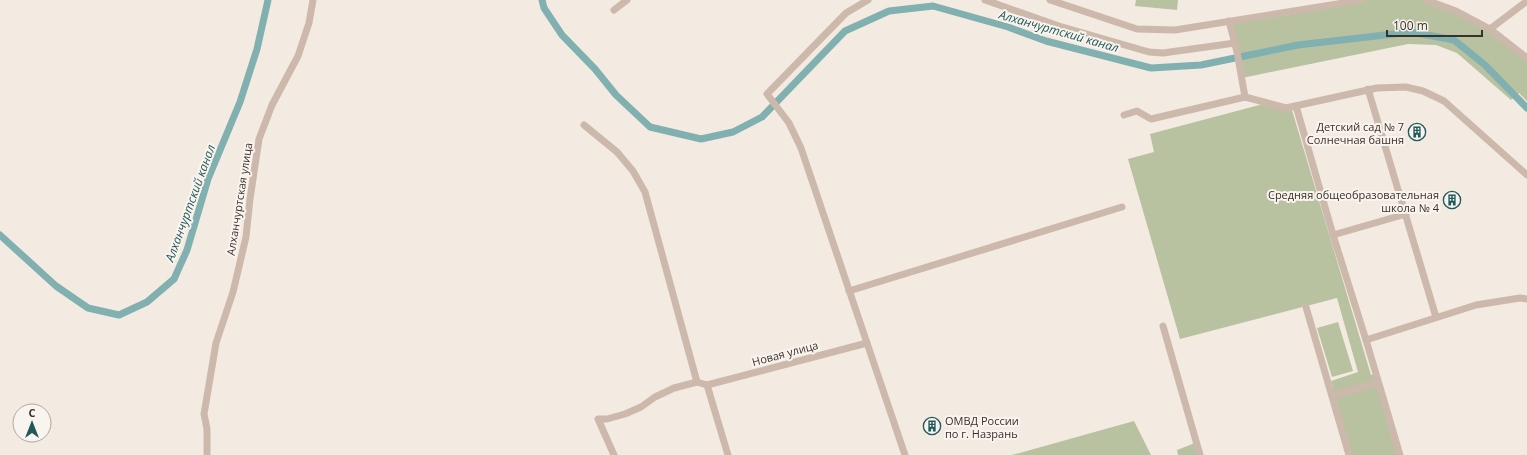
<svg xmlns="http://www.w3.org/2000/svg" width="1527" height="455" viewBox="0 0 1527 455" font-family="'Open Sans',sans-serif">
  <rect width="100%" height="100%" fill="#f3eae1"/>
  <g fill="#b9c2a0">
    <path d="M1136,0H1178L1177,10L1135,6Z"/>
    <path d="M1362,0H1426L1490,29L1527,58V101L1519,93L1511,100L1457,53L1436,45L1408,44L1242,78L1229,21Z"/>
    <path d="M1263,104L1292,110L1371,375L1376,374L1400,455H1349L1330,388L1333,387L1331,381L1358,372L1337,298L1180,339L1128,159L1154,152L1150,134Z"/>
    <path d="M1338,322L1353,371L1332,377L1317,328Z"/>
    <path d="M1134,421L1151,455H1012Z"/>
    <path d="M1195,443L1198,455H1178L1177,450Z"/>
  </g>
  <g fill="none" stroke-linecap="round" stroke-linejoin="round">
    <g stroke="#80b0af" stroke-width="7">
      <path d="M542,0L544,8L562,35L595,69L616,95L650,127L701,139L733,132L762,117L845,31L889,11L933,6L1008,27L1046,41L1151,68L1201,65L1298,45L1411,32L1454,40L1485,65L1527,108"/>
      <path d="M0,235L56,286L88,308L119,315L147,302L174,279L187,250L208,179L240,102L257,49L268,0"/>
    </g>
    <g stroke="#ccb9ac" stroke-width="7">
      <path d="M985,0L1059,26L1149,52L1163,53L1235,43"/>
      <path d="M1050,0L1137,29L1175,30L1362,0"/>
      <path d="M1426,0L1456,11L1490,29L1527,58"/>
      <path d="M614,10L627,0"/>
      <path d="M1229,21L1237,52L1245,97"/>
      <path d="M1490,29L1527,1"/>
      <path d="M1368,89L1436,317"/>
      <path d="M1296,106L1333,235L1366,340L1400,455"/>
      <path d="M1124,115L1137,111L1151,119L1245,97L1286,108L1377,88L1406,87L1423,91L1444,101L1527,175"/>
      <path d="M584,125L617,152L633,171L645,192L697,382"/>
      <path d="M1333,235L1406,214"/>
      <path d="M849,291L1122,207"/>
      <path d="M1306,307L1349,455"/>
      <path d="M1163,326L1200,455"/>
      <path d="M1366,340L1476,305L1520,298L1527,299"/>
      <path d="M867,343L801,148L789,123L767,94L846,13L868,0"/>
      <path d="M707,385L728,455"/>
      <path d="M1333,396L1378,382"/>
      <path d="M207,455V429L204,414L216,343L233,292L246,237L250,199L259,139L272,105L298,56L309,23L313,0"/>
      <path d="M614,455L598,419H607L625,414L641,407L655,397L674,388L697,382L707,385L867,343L905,455"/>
    </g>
  </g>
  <defs>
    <symbol id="building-ring" viewBox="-11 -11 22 22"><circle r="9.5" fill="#faf4ee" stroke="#215a5b" stroke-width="1.5"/><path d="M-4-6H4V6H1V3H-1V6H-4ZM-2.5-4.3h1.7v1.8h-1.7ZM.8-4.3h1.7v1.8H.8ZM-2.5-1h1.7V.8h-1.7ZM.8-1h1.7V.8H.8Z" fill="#215a5b"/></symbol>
  </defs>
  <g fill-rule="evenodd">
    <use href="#building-ring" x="1407" y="122" width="20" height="20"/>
    <use href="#building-ring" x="1442" y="190" width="20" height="20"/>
    <use href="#building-ring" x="922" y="416" width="20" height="20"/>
  </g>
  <g text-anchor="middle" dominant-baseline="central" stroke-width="4" stroke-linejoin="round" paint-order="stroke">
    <g font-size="11" fill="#3a2f2b" stroke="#faf4ee" text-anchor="end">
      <text x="1404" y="126">Детский сад № 7<tspan x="1404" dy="13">Солнечная башня</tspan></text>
      <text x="1439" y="194">Средняя общеобразовательная<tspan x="1439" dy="13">школа № 4</tspan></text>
      <text x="945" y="420" text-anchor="start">ОМВД России<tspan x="945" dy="13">по г. Назрань</tspan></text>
    </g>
    <g font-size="11" fill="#3a2f2b" stroke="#faf4ee">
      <text transform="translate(239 199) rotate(-81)">Алханчуртская улица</text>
      <text transform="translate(785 353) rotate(-15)">Новая улица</text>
    </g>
    <g font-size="12" font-style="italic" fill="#215a5b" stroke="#faf4ee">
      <text transform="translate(1059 31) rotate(16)">Алханчуртский канал</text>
      <text transform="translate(190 203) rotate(-70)">Алханчуртский канал</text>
    </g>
  </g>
  <g transform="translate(32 423)"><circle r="19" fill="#faf4ee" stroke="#ada5a0"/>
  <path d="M0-3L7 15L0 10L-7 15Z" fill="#215a5b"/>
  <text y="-6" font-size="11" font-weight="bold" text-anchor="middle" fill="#3a2f2b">С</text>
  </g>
  <path d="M1387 30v6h95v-6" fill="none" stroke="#3a2f2b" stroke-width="2"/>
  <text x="1393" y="30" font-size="12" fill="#3a2f2b" stroke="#faf4ee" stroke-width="3" paint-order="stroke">100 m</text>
</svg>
